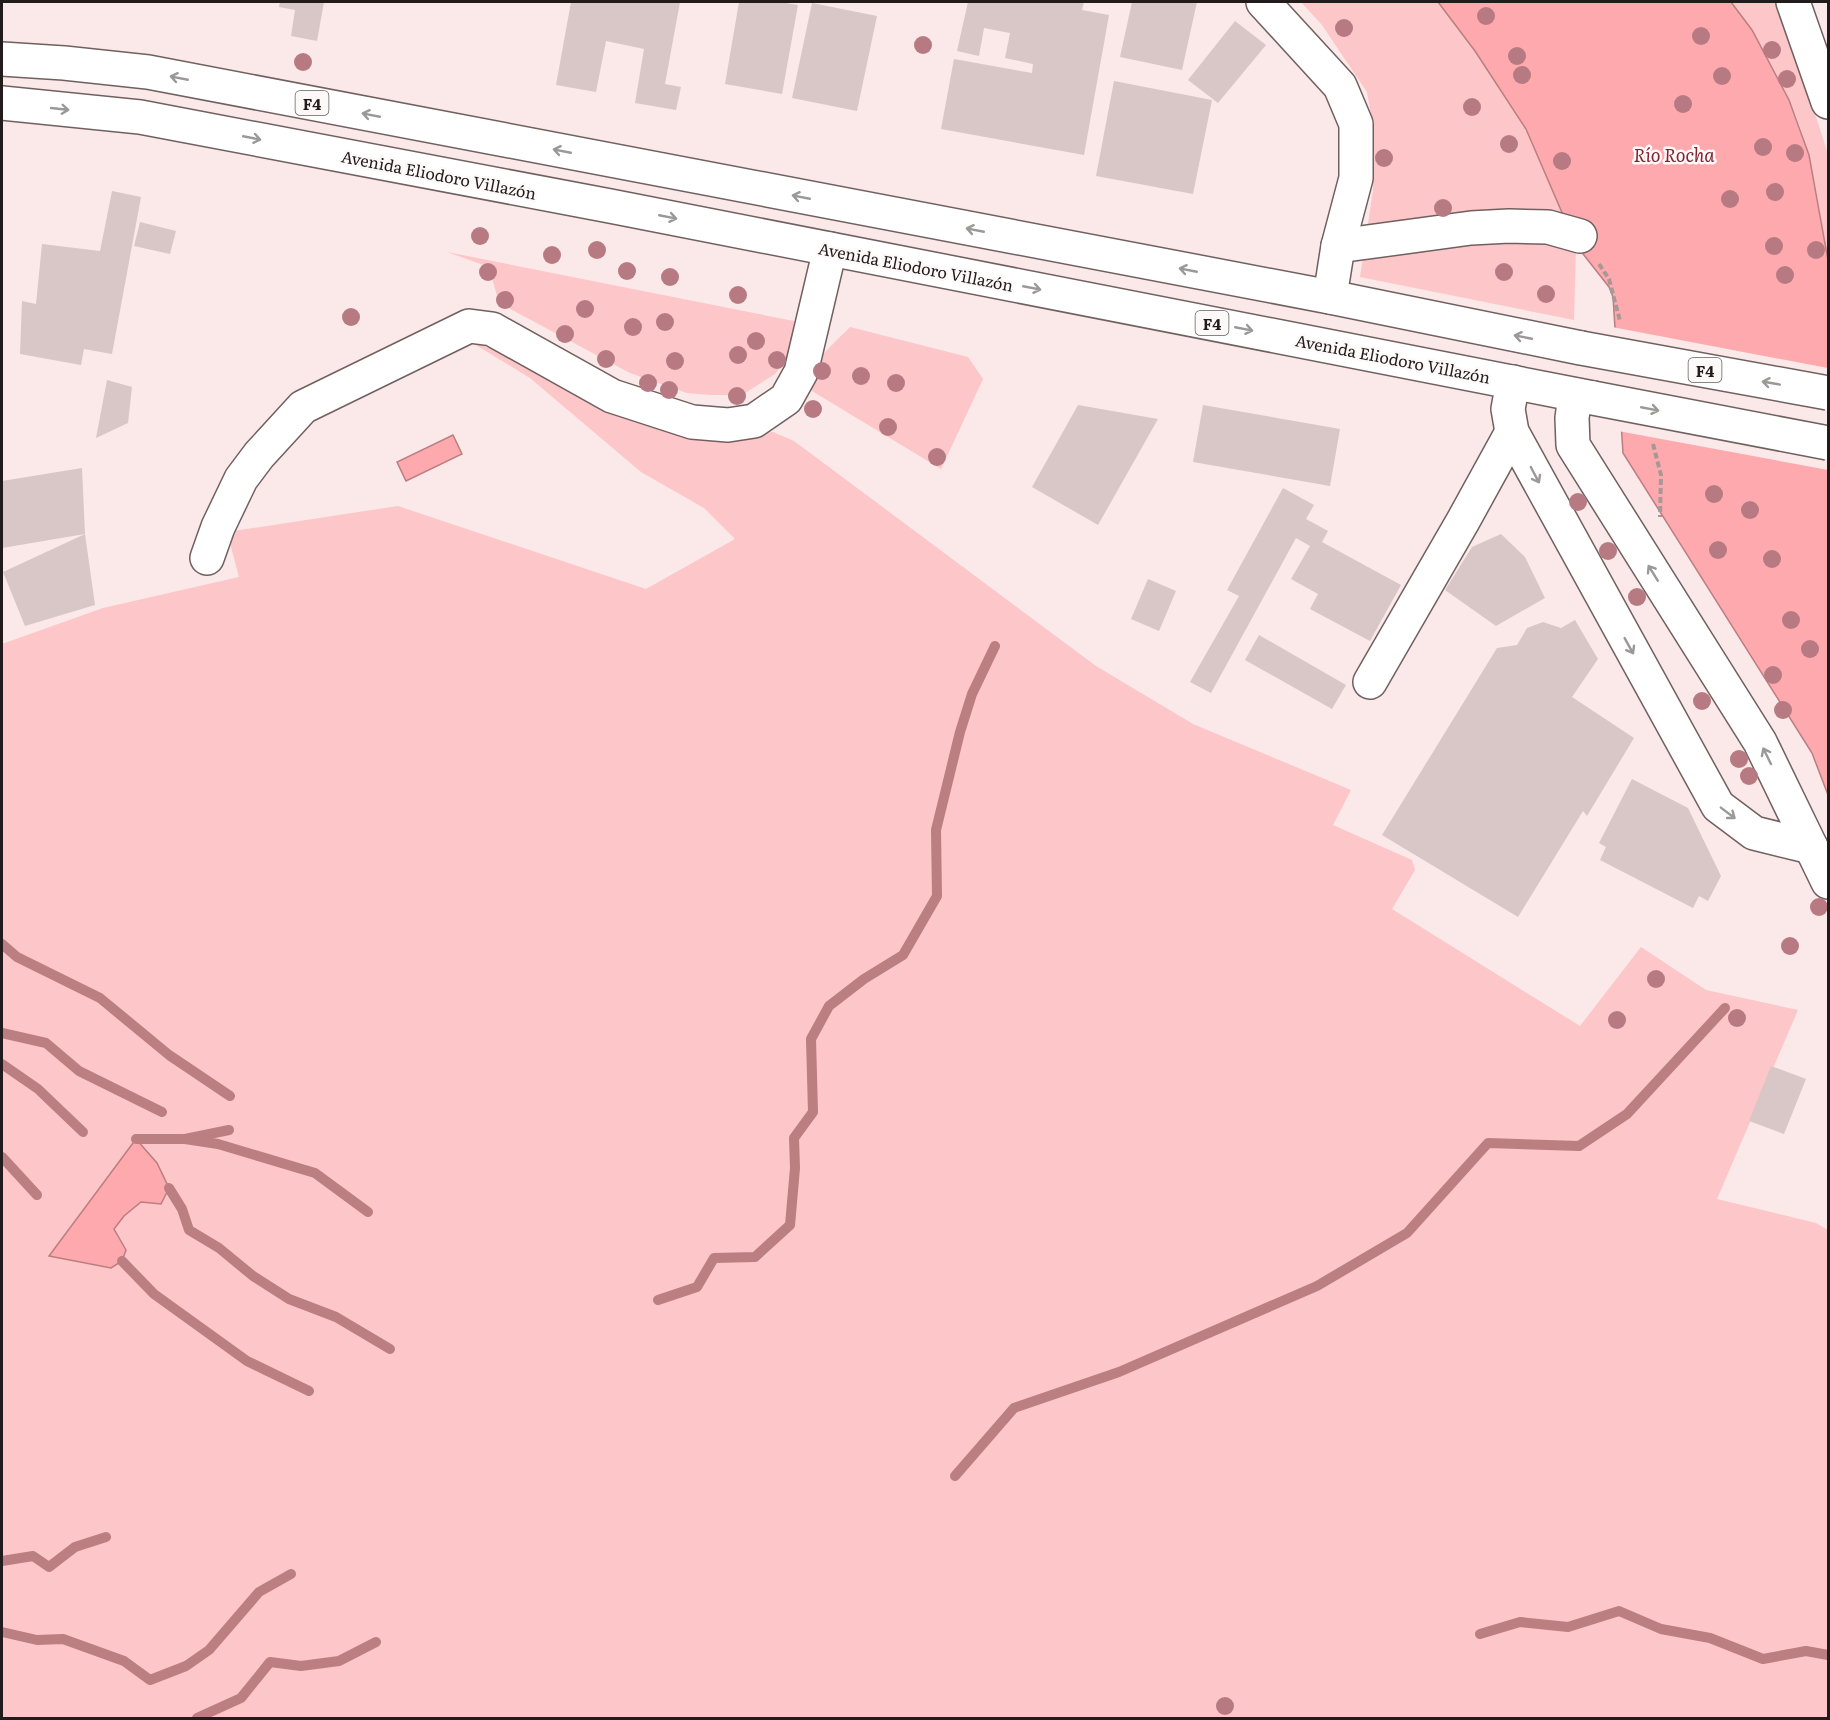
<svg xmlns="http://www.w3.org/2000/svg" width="1830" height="1720" viewBox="0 0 1830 1720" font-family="Literata,serif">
  <rect width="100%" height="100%" fill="#fbe8e8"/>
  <g fill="#fdc6c8">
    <path d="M1301,2H1438L1475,51L1526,129L1576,245L1574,320L1360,277L1373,190L1374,132L1367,92L1322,25Z"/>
    <path d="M1731,2H1776L1784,18L1828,154V260C1822,226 1817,190 1809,156C1795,101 1764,47 1731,2Z"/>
    <path d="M447,252L794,321L791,354L775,374L742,395H711L687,393L630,373L499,303L489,267Z"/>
    <path d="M850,327L968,357L983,379L941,469L812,391C806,364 833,345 850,327Z"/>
    <path d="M471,342L506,353L734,436L773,432L794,441L1096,666L1193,724L1351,790L1333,825L1412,860L1415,870L1392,909L1580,1026L1641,947L1706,990L1798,1010L1717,1199L1816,1223L1828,1230V1718H2V644L103,608L239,577L227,532L398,506L646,589L735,539L704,508L641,472L530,378Z"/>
  </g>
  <g fill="#fda9ad" stroke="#bb7e81" stroke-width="1.5">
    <path d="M1438,2H1731L1752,30L1789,100L1809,155L1828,260V795L1812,753L1623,453L1613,297L1609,287L1576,245L1526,129L1475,51Z"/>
    <path d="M453,435L462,454L406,481L397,462Z"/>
    <path d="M136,1139L157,1163L169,1188L161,1204L141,1202L124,1216L114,1229L126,1250L122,1261L111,1268L49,1256Z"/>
  </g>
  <path fill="#fbe8e8" d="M1612,327L1828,368V470L1618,431Z"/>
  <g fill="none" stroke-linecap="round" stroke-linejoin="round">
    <g stroke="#bb7e81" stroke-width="10">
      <path d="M2,944L17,957L100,998L169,1055L230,1096"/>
      <path d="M2,1033L46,1043L79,1071L162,1112"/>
      <path d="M2,1064L38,1089L83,1132"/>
      <path d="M136,1139H185L229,1130"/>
      <path d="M185,1139L218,1144L315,1173L368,1212"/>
      <path d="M2,1157L37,1195"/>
      <path d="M169,1188L182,1209L189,1230L219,1248L253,1276L289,1299L336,1317L390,1349"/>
      <path d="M122,1261L154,1294L247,1361L309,1391"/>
      <path d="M658,1300L697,1287L714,1258L755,1257L790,1225L795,1168L794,1138L813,1112L811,1039L829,1006L864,979L903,955L937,896L936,830L960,732L972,694L995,646"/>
      <path d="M955,1476L1014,1408L1119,1372L1317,1286L1407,1233L1488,1143L1579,1146L1627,1114L1725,1008"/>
      <path d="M2,1561L33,1556L49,1567L75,1547L106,1537"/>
      <path d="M2,1632L37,1640L63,1639L124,1661L150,1680L186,1666L209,1650L259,1592L291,1574"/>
      <path d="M1480,1634L1520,1622L1568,1627L1619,1611L1661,1629L1710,1638L1763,1659L1806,1651L1828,1655"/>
      <path d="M197,1718L241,1698L270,1662L301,1666L339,1661L376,1642"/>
    </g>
  </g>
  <g fill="#d9c6c7">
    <path d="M280,2H324L317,41L291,36L295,10L279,7Z"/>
    <path d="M571,2H680L665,84L681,87L676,110L635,103L644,49L606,41L596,92L556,85Z"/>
    <path d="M739,2H780L798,5L782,94L725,84Z"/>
    <path d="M968,2H1084L1082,10L1109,15L1084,155L941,129L954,59L1032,73L1033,64L1005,58L1010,33L984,28L979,56L957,51Z"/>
    <path d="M1132,2H1197L1182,70L1120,57Z"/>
    <path d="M812,3L877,16L857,111L792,98Z"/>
    <path d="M1235,21L1266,45L1218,103L1188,80Z"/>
    <path d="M1114,81L1212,100L1193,194L1096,176Z"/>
    <path d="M112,191L141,197L112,354L84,349L81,365L20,354L22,301L36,304L42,244L100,251Z"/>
    <path d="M140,222L176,231L170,254L134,246Z"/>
    <path d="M107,380L132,387L128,423L96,438Z"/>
    <path d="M1078,405L1158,419L1098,525L1032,487Z"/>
    <path d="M1203,405L1340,429L1330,486L1193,462Z"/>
    <path d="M82,468L85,534L95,605L25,626L3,572L85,534L2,548V481Z"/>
    <path d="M1283,488L1314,505L1306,519L1328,531L1322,542L1401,585L1370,641L1310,609L1318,594L1291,579L1310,546L1296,538L1211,693L1190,682L1239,596L1227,590Z"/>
    <path d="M1501,534L1525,557L1545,598L1496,626L1445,590L1472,547Z"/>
    <path d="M1148,579L1176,591L1159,631L1131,619Z"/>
    <path d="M1575,620L1598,659L1572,697L1634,738L1587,816L1583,811L1518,917L1382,835L1497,648L1517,645L1527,628L1543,622L1561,628Z"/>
    <path d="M1259,635L1346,685L1332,709L1245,660Z"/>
    <path d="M1632,779L1688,808L1721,876L1708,901L1699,896L1693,908L1600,860L1606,847L1599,843Z"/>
    <path d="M1771,1066L1806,1079L1784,1134L1749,1121Z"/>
  </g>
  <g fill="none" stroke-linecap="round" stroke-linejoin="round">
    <defs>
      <g id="minor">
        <path d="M1263,2L1340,86L1356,124V178L1338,246L1330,297"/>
        <path d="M1793,2L1828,102"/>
        <path d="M1338,246L1471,228L1509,226L1548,227L1580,236"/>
        <path d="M1513,382L1508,409L1512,432L1718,806L1754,833L1811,847"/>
        <path d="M1575,395L1572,418L1573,445L1760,742L1828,882"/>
        <path d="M207,558L218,527L241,479L259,455L303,407L469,326L492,329L612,396L692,422L728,425L754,421L786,399L801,372L830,249"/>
        <path d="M1370,682L1463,521L1512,432"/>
      </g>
      <g id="highway">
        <path d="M2,59L64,63L148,72L1330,297L1581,348"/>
        <path d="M2,103L140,117L610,206L1593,398"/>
      </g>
    </defs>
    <use href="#minor" stroke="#706060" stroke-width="36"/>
    <use href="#highway" stroke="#706060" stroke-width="36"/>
    <g stroke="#a79898" stroke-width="4" stroke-dasharray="6 3" stroke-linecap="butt">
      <path d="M1599,264L1609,279L1620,321"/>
      <path d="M1653,444L1661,475L1660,517"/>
    </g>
    <use href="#minor" stroke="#fff" stroke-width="33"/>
    <use href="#highway" stroke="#fff" stroke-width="33"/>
    <defs>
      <g id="highway-bridge">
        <path d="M1581,348L1828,393"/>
        <path d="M1593,398L1828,443"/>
      </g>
    </defs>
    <use href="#highway-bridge" stroke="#706060" stroke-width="36" stroke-linecap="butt"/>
    <use href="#highway-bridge" stroke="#fff" stroke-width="33"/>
  </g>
  <g fill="#b77a82">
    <circle cx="1486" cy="16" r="9"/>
    <circle cx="1344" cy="28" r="9"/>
    <circle cx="1701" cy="36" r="9"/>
    <circle cx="923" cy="45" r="9"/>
    <circle cx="1772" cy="50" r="9"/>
    <circle cx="1517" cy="56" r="9"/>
    <circle cx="303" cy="62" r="9"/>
    <circle cx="1522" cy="75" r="9"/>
    <circle cx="1722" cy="76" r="9"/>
    <circle cx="1787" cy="79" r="9"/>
    <circle cx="1683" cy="104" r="9"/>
    <circle cx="1472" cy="107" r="9"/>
    <circle cx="1509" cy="144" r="9"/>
    <circle cx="1763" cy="147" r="9"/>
    <circle cx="1795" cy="153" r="9"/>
    <circle cx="1384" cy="158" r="9"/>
    <circle cx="1562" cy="161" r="9"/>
    <circle cx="1775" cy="192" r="9"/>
    <circle cx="1730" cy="199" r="9"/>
    <circle cx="1443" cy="208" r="9"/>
    <circle cx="480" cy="236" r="9"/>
    <circle cx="1774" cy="246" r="9"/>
    <circle cx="597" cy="250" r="9"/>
    <circle cx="1816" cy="250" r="9"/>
    <circle cx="552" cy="255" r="9"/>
    <circle cx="627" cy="271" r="9"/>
    <circle cx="488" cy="272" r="9"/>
    <circle cx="1504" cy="272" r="9"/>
    <circle cx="1785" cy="275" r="9"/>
    <circle cx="670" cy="277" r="9"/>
    <circle cx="1546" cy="294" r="9"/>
    <circle cx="738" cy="295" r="9"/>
    <circle cx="505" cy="300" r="9"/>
    <circle cx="585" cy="309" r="9"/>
    <circle cx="351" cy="317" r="9"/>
    <circle cx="665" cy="322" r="9"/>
    <circle cx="633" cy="327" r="9"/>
    <circle cx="565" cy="334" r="9"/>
    <circle cx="756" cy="341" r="9"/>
    <circle cx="738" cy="355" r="9"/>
    <circle cx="606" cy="359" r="9"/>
    <circle cx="777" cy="360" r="9"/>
    <circle cx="675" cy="361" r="9"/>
    <circle cx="822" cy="371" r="9"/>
    <circle cx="861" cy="376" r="9"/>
    <circle cx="648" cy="383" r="9"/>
    <circle cx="896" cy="383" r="9"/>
    <circle cx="669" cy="390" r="9"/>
    <circle cx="737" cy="396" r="9"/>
    <circle cx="813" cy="409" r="9"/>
    <circle cx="888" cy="427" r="9"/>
    <circle cx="937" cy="457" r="9"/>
    <circle cx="1714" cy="494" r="9"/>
    <circle cx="1578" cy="502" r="9"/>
    <circle cx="1750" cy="510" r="9"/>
    <circle cx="1718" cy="550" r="9"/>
    <circle cx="1608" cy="551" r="9"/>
    <circle cx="1772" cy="559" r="9"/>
    <circle cx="1637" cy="597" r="9"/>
    <circle cx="1791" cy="620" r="9"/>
    <circle cx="1810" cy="649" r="9"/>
    <circle cx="1773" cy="675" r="9"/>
    <circle cx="1702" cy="701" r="9"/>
    <circle cx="1783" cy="710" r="9"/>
    <circle cx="1739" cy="759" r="9"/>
    <circle cx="1749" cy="776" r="9"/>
    <circle cx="1819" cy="907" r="9"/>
    <circle cx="1790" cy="946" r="9"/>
    <circle cx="1656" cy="979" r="9"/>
    <circle cx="1737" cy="1018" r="9"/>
    <circle cx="1617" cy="1020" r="9"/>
    <circle cx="1225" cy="1706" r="9"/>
  </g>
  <defs><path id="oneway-shaft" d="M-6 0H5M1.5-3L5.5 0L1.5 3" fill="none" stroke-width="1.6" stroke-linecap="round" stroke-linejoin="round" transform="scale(1.5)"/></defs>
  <g stroke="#9c9898">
    <use href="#oneway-shaft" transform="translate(179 78) rotate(-169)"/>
    <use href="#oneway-shaft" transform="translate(60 109) rotate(6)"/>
    <use href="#oneway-shaft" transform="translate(371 115) rotate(-169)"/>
    <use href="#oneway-shaft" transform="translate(252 138) rotate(11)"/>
    <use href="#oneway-shaft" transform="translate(562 151) rotate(-169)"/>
    <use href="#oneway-shaft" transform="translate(801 197) rotate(-169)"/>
    <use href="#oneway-shaft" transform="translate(668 217) rotate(11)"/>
    <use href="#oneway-shaft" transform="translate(975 230) rotate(-169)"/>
    <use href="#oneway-shaft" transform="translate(1188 270) rotate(-169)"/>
    <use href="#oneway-shaft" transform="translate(1032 288) rotate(11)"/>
    <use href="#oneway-shaft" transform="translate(1244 329) rotate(11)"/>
    <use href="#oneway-shaft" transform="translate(1523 337) rotate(-169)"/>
    <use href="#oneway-shaft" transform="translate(1771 383) rotate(-170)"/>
    <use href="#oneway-shaft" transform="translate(1650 409) rotate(11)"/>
    <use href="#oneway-shaft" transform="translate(1535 475) rotate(62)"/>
    <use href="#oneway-shaft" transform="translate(1653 573) rotate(-122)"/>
    <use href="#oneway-shaft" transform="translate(1629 646) rotate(61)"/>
    <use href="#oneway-shaft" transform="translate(1767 756) rotate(-116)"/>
    <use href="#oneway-shaft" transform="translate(1728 813) rotate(37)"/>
  </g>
  <g text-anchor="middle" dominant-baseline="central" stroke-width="5" stroke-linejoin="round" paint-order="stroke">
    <g fill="#fdf9f9" stroke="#645e5e" stroke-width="1.5">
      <rect x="295.5" y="91" width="33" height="24" rx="4.5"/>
      <rect x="1195.5" y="311" width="33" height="24" rx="4.5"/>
      <rect x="1688.5" y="358" width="33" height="24" rx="4.5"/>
    </g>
    <g font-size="15" font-weight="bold" fill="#221b1b">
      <text x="312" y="103">F4</text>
      <text x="1212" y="323">F4</text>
      <text x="1705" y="370">F4</text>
    </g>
    <g font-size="16" fill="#221b1b" stroke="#fdf9f9">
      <text transform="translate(439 174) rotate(11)">Avenida Eliodoro Villazón</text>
      <text transform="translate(916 266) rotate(11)">Avenida Eliodoro Villazón</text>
      <text transform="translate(1393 358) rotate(11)">Avenida Eliodoro Villazón</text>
    </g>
    <g font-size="18" font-style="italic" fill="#832231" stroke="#fdf9f9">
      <text x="1674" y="154">Río Rocha</text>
    </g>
  </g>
  <rect width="1830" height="1720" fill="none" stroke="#221b1b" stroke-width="6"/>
</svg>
